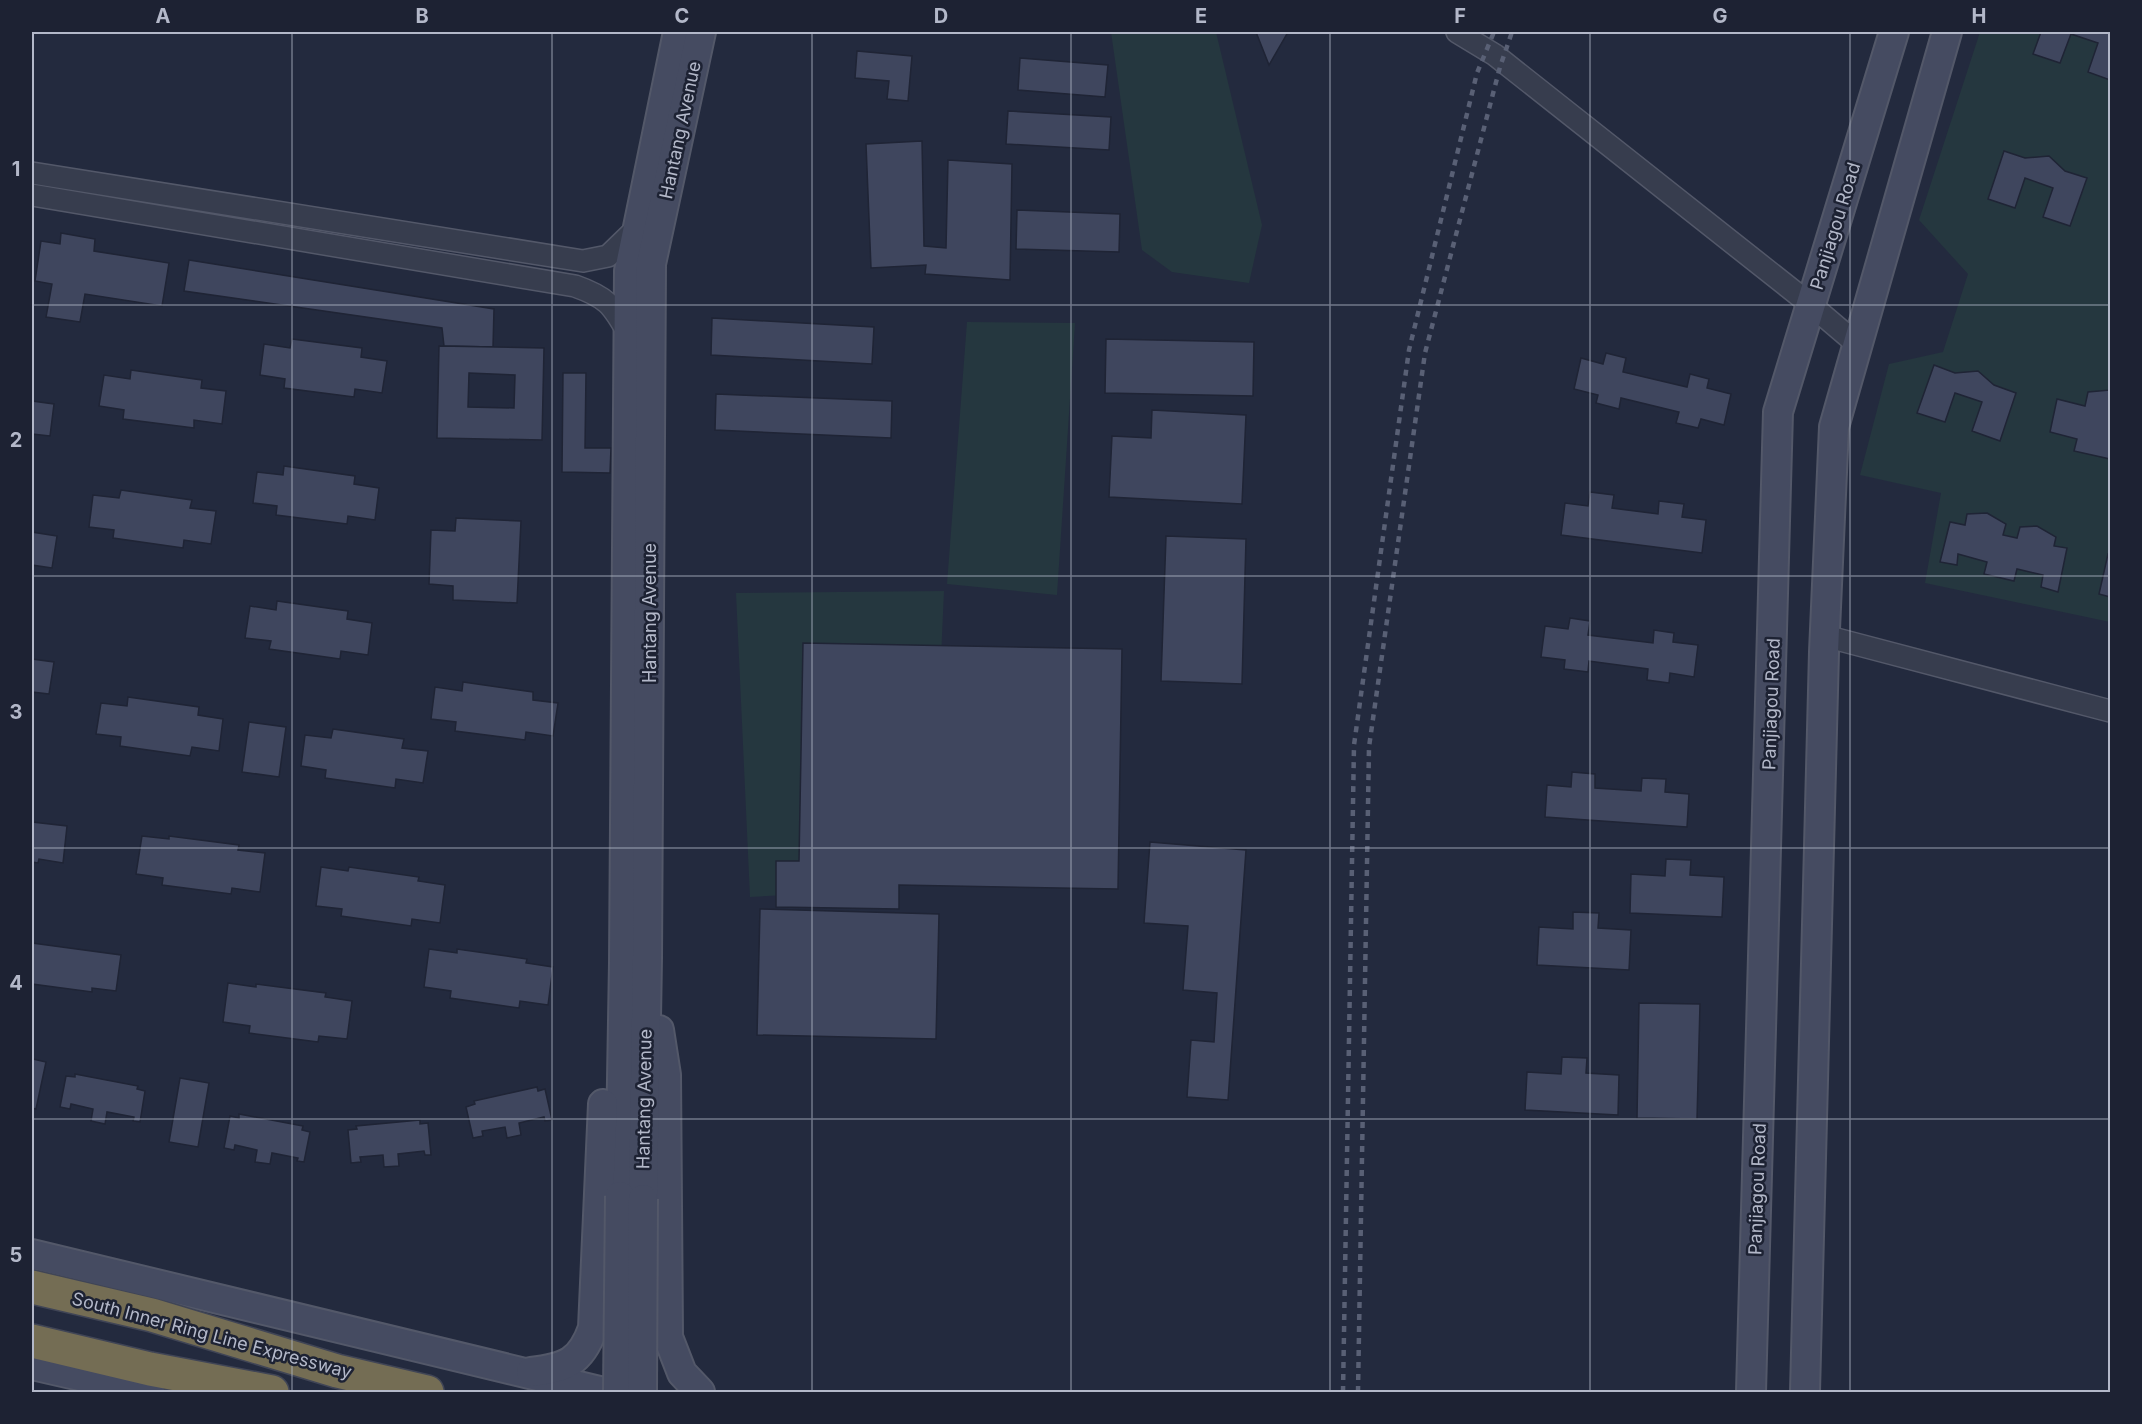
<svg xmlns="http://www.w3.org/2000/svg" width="2142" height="1424" viewBox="0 0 2142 1424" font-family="Inter,sans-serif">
  <rect width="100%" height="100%" fill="#232a3e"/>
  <g fill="#25373f">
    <path d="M1111,32H1216L1262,225L1249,283L1172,272L1142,250Z"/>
    <path d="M1980,32H2110V622L1925,583L1941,493L1860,475L1889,364L1943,352L1968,274L1919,220Z"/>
    <path d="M967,322L1075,323L1057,595L947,584Z"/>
    <path d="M944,591L941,658L822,893L750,897L736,593Z"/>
  </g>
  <g fill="#3f465e" stroke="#1f2435" stroke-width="1.5" fill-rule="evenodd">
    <path d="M1256,32H1288L1269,65Z"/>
    <path d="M2041,32H2110V80L2088,72L2098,43L2071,34L2060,63L2033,54Z"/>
    <path d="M857,51L912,56L908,101L887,99L889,81L855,78Z"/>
    <path d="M1020,58L1108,65L1105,97L1018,90Z"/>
    <path d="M1008,111L1111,117L1109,150L1006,144Z"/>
    <path d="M922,141L924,246L946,248L948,160L1012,164L1010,280L925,274L926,265L871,268L866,144Z"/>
    <path d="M2004,151L2025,158L2049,156L2065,171L2087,178L2070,226L2043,217L2053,188L2025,178L2015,208L1988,199Z"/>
    <path d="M1017,210L1120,214L1119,252L1016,249Z"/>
    <path d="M61,233L95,239L94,251L169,263L162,306L85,294L80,322L46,317L52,284L35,281L41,241L60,244Z"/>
    <path d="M189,260L494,309L493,347L444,346L442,328L184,291Z"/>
    <path d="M712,318L874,327L872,364L711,355Z"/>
    <path d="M292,339L362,348L361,357L387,361L382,393L355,389L354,397L284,388L285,379L260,375L264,344L290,348Z"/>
    <path d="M1106,339L1254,342L1253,396L1105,393Z"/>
    <path d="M439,346L544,348L542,440L437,438ZM469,373L515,375L514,408L468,407Z"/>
    <path d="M1606,353L1626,358L1623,372L1687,387L1690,374L1709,379L1707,388L1731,394L1724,425L1701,419L1698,428L1676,423L1679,412L1621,398L1619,409L1596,403L1598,395L1574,389L1581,358L1603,364Z"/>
    <path d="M1934,365L1955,373L1978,371L1994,385L2016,393L2000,441L1972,431L1982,402L1955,393L1945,422L1917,413Z"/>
    <path d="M131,370L202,380L201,388L226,391L222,424L194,420V428L123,419L124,410L99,406L104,375L130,379Z"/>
    <path d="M563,373H586L585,448H611L610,473L562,472Z"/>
    <path d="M2110,390V459L2074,451L2077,439L2050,432L2057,399L2085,406L2088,392Z"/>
    <path d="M716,394L892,401L891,438L715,430Z"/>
    <path d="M32,401L54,404L50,436L32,434Z"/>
    <path d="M1152,410L1246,415L1242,504L1109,497L1112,436L1151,438Z"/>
    <path d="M284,466L355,476L354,484L379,488L375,520L348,516L347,524L276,515L277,506L253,503L257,472L283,475Z"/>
    <path d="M121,490L192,500L190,508L216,511L211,544L184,540L183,548L113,538L114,530L89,527L93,495L119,498Z"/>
    <path d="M1590,492L1614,495L1612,508L1658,514L1659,501L1684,504L1682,517L1706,520L1702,553L1561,535L1565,503L1588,506Z"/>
    <path d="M1987,513L2006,524L2003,535L2017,538L2020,527L2037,526L2056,537L2054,546L2067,548L2058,592L2041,587L2043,575L2017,569L2014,581L1984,574L1987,562L1958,554L1957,565L1940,562L1950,522L1965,525L1967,514Z"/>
    <path d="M456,518L521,521L517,603L453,600V586L429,584L431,530L455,531Z"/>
    <path d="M32,524V532L57,536L52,568L32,565Z"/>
    <path d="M1166,536L1246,539L1242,684L1161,681Z"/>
    <path d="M2108,554L2110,555V597L2099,594Z"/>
    <path d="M277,601L348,611L347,619L372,623L368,655L341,651L340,659L269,649L271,641L245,638L250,606L276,610Z"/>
    <path d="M1570,618L1590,621L1588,635L1653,643L1654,630L1674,633L1673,642L1698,645L1694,677L1670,673L1669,683L1647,680L1648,669L1589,661L1588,672L1564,669L1565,660L1541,657L1545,626L1568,629Z"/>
    <path d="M803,643L1122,649L1118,889L899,885V909L776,907V861H799Z"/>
    <path d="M32,659L54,662L49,694L32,692Z"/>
    <path d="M463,682L533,692V700L558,703L553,736L526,732L525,740L455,731L456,722L431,719L435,687L462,691Z"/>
    <path d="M128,697L199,707L198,715L223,719L219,751L192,747L190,756L120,746L121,737L96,734L101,703L127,706Z"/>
    <path d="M249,722L286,727L279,777L242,772Z"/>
    <path d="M333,729L404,739L402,748L428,751L423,783L396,779L395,788L325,778L326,770L301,766L305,735L331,738Z"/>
    <path d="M1572,772L1595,774V788L1641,791L1642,778L1666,779L1665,792L1689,794L1687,827L1545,817L1547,785L1571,787Z"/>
    <path d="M32,822L67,826L63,863L39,859L38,863L32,862Z"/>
    <path d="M142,836L169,839V836L239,845L238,850L265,853L260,892L232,888L231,894L162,885L163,878L136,874Z"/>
    <path d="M1150,842L1246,850L1228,1100L1187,1097L1191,1040L1214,1042L1217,993L1183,990L1188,926L1144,923Z"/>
    <path d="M1666,859L1691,860L1690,875L1724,877L1722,917L1630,913L1631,874L1665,876Z"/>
    <path d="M321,867L348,871L349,867L419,877L418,881L445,885L440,923L412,919L411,926L341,916L342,909L316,906Z"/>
    <path d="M760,909L939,914L936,1039L757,1035Z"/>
    <path d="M1573,912L1599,913L1598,928L1631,930L1629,970L1537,965L1539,927L1573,929Z"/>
    <path d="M32,943L121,955L116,991L92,988V992L32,984Z"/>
    <path d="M429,949L457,953V949L527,959L526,963L553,967L548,1005L520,1001L519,1008L450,998L451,991L424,987Z"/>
    <path d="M228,983L256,987V984L326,993L325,997L352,1001L347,1039L319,1036L318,1042L249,1033L250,1026L223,1022Z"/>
    <path d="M1639,1003L1700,1004L1697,1119L1637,1118Z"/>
    <path d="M1562,1057L1587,1058L1586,1073L1619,1075L1618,1115L1525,1110L1527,1072L1561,1074Z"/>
    <path d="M33,1059L46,1062L36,1109L32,1108Z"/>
    <path d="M75,1074L138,1086L137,1089L145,1091L140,1122L133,1121L134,1117L107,1112L105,1124L91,1121L93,1109L71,1104L70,1109L60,1107L66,1076L75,1077Z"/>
    <path d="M180,1078L209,1083L198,1147L169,1142Z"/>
    <path d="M537,1087L538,1091L545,1089L552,1120L545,1121L544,1117L519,1123L521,1135L507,1138L505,1127L482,1131L483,1136L473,1138L466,1107L475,1104L474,1101Z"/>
    <path d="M239,1114L303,1126L302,1130L310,1132L304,1162L297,1161L298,1158L272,1153L270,1164L255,1162L257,1150L235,1145L234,1150L224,1148L230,1116L239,1118Z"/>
    <path d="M420,1120V1124L428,1123L431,1155H425L424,1151L398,1154L399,1166L384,1167L383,1155L360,1157L361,1162L351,1163L348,1130L357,1129L356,1126Z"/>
  </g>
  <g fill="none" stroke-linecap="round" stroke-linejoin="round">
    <defs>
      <g id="street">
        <path d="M1457,32L1495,55L1811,305L1858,345"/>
        <path d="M32,173L583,261L608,256L638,227"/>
        <path d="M32,195L575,286C606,297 612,304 628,333"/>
        <path d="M1825,636L2110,711"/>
      </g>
      <g id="secondary">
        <path d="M659,1030L666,1075L668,1337L682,1373L700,1392"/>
        <path d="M620,1196L624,963L629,271L678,32"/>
        <path d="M643,1199L647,958L651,264L701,32"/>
        <path d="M32,1254L604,1392"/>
        <path d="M32,1365L150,1392"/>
        <path d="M531,1372C566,1368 581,1362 593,1328L603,1104"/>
        <path d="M1751,1392L1778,412L1894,32"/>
        <path d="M1805,1392L1824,652L1834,427L1947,32"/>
      </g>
      <g id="highway">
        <path d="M32,1287L152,1315L337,1371L427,1392"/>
        <path d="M32,1341L150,1369L272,1392"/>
      </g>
    </defs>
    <use href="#street" stroke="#535869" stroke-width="24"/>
    <use href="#secondary" stroke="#535869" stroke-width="32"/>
    <use href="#highway" stroke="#404556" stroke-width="36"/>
    <use href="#street" stroke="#373d4e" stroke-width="21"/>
    <use href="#secondary" stroke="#454b61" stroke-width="28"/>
    <use href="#highway" stroke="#746d54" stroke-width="33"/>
    <g stroke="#596075" stroke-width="4.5" stroke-dasharray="6 6" stroke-linecap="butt">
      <path d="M1343,1392L1354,745L1409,350L1477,73L1494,32"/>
      <path d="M1358,1392L1369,747L1425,353L1500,67L1512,32"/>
    </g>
    <defs>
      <g id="secondary-bridge">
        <path d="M618,1392L620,1196"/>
        <path d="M642,1392L643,1199"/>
      </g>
    </defs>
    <use href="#secondary-bridge" stroke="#535869" stroke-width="32" stroke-linecap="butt"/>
    <use href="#secondary-bridge" stroke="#454b61" stroke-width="28"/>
  </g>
  <path fill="none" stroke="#b3b8c9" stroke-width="1.5" stroke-opacity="0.55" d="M292,32V1392M552,32V1392M812,32V1392M1071,32V1392M1330,32V1392M1590,32V1392M1850,32V1392M32,305H2110M32,576H2110M32,848H2110M32,1119H2110"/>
  <g text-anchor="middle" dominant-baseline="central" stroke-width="5" stroke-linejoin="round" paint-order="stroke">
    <g font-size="18" fill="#b3b8c9" stroke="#1d2233">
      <text transform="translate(680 130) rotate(-78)">Hantang Avenue</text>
      <text transform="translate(1835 226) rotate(-73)">Panjiagou Road</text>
      <text transform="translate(649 613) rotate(-90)">Hantang Avenue</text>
      <text transform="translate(1771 704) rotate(-88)">Panjiagou Road</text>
      <text transform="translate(644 1099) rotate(-89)">Hantang Avenue</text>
      <text transform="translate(1757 1189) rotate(-88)">Panjiagou Road</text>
      <text transform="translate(212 1335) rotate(15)">South Inner Ring Line Expressway</text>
    </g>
  </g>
  <rect width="2142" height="1424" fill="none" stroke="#1d2233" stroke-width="66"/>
  <rect x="33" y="33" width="2076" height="1358" fill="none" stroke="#b3b8c9" stroke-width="2"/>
  <g font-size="20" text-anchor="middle" font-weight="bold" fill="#b3b8c9">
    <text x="163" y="23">A</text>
    <text x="422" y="23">B</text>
    <text x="682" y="23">C</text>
    <text x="941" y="23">D</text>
    <text x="1201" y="23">E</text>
    <text x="1460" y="23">F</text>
    <text x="1720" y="23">G</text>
    <text x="1979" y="23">H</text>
    <text x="16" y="176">1</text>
    <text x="16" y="447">2</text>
    <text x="16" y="719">3</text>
    <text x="16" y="990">4</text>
    <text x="16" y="1262">5</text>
  </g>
</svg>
